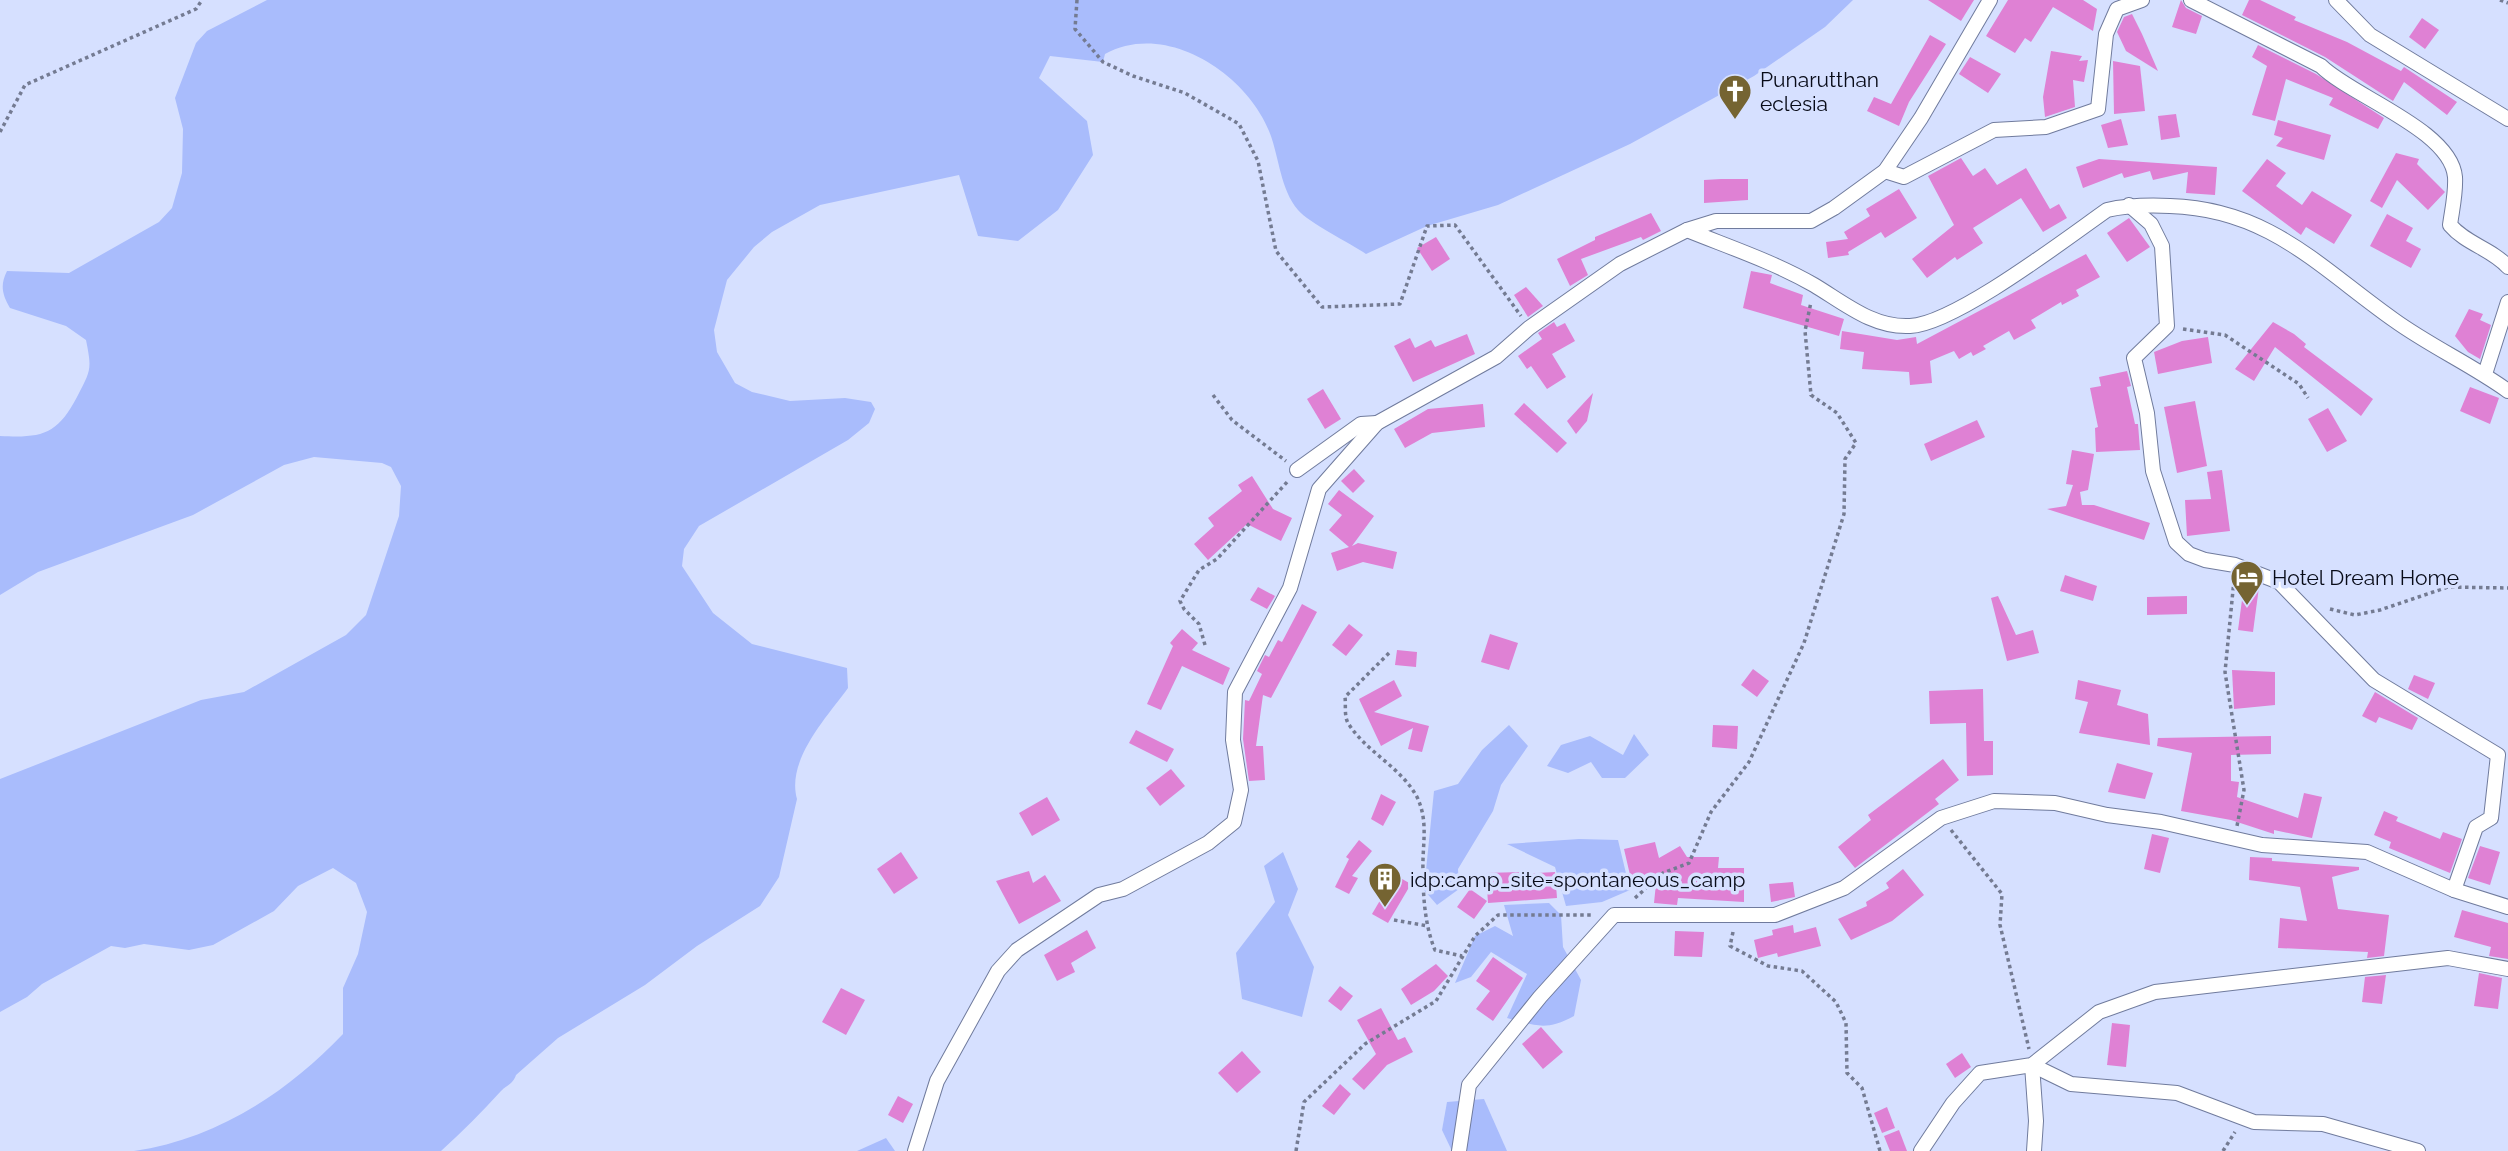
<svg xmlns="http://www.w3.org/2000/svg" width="2508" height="1151" viewBox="0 0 2508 1151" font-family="Raleway,sans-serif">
  <rect width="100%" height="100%" fill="#d6e0ff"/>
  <g fill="#a9bcfc">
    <path d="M267,0H1853L1825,27L1754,76L1630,144L1498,205L1427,226L1366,254C1350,243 1309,223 1298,210C1280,189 1279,155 1269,131C1245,72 1165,21 1105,54L1103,62L1050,56L1039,78L1087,121L1093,155L1058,210L1018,241L978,236L959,175L820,205L772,232L754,247L727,280L714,330L717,352L735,383L752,392L790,401L845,398L871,402L875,409L869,423L848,440L699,526L684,549L682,566L713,613L752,644L847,668L848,688C827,717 786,760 797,799L779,877L760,906L697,946L645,985L558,1038L516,1075C513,1084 507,1085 501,1091C482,1112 462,1132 441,1151H134C216,1139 287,1093 343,1034V988L358,954L367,912L356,883L333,868L298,886L274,911L213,945L189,950L144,944L125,948L111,946L42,984L27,997L0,1012V779L201,700L244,692L346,635L366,615L399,516L401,486L391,467L382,463L314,457L284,465L193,515L38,572L0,595V436C42,438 57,435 77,397C91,370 92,370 86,340L66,326L10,308C2,294 0,285 7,271L69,273L159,222L172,208L182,173L183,129L175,98L196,43L207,31Z"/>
    <path d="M1509,725L1528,746L1501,785L1493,811L1458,869L1459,889L1437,905L1424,890L1434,791L1458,784L1482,750Z"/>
    <path d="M1634,734L1649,755L1625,778H1602L1591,762L1568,773L1547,766L1561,745L1590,736L1623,755Z"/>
    <path d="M1579,839L1618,840L1630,890L1602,902L1566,906L1555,867L1507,844Z"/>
    <path d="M1283,852L1298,889L1288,915L1314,967L1302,1017L1242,999L1236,953L1275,902L1264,866Z"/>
    <path d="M1549,903L1561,915L1563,947L1581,980L1574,1016C1546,1031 1537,1026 1507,1018L1527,974L1491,952L1471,977L1455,983L1475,936L1495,926L1513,936L1504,905Z"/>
    <path d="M1484,1099L1507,1151H1452L1442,1130L1447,1102Z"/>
    <path d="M886,1138L895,1151H857Z"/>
  </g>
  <g fill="#df81d4">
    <path d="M1928,0H1974L1961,21Z"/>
    <path d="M2008,0H2083L2097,9L2093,31L2053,7L2031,42L2025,38L2015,53L1986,36Z"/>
    <path d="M2181,0L2186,8L2202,16L2196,34L2172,27Z"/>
    <path d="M2249,0H2260L2296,17L2294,20L2347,42L2401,71L2404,67L2457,102L2447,115L2404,82L2393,101L2325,57L2242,15Z"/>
    <path d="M2132,14L2142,34L2158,71L2126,51L2117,32L2124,17Z"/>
    <path d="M2422,18L2439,30L2425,49L2409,37Z"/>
    <path d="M1930,35L1946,44L1909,102L1899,126L1867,111L1874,97L1891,104Z"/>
    <path d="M2258,45L2316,74L2384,118L2378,129L2329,105L2333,98L2286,79L2275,121L2252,115L2267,66L2252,57Z"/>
    <path d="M2051,51L2082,56L2079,61L2088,60L2084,82L2073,80L2075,107L2045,117L2043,97Z"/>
    <path d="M1970,57L2001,74L1988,93L1959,74Z"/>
    <path d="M2113,61L2140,66L2145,111L2114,114Z"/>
    <path d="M2176,114L2180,137L2161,140L2158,116Z"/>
    <path d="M2121,119L2128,145L2108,148L2101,125Z"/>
    <path d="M2278,120L2331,135L2324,160L2276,146L2283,138L2274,135Z"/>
    <path d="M2396,153L2419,159L2417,164L2445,192L2428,210L2397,180L2382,208L2370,201Z"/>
    <path d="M1961,158L1973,176L1985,168L1997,185L2026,168L2050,209L2059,204L2067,218L2043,232L2021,198L1973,228L1983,243L1957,260L1955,257L1927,278L1912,259L1954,225L1928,176Z"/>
    <path d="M2099,159L2217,167L2215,195L2186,193L2188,172L2153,180L2150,171L2124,178L2122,173L2083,188L2076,167Z"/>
    <path d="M2267,159L2286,173L2276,186L2302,205L2312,191L2352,215L2334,244L2306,227L2301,235L2242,191Z"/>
    <path d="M1721,179H1748V200L1704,203V180Z"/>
    <path d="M1899,189L1917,218L1885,238L1881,232L1848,252L1849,255L1828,258L1826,242L1848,239L1844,232L1870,216L1866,209Z"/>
    <path d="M1651,213L1661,231L1643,240L1641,237L1581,259L1588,275L1570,286L1557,259L1595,240V237Z"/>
    <path d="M2387,214L2413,228L2406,241L2421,249L2411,268L2370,246Z"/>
    <path d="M2129,218L2150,247L2127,262L2107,233Z"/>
    <path d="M1436,237L1450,259L1432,271L1417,248Z"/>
    <path d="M2086,254L2100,277L2076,290L2079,296L2062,305L2061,302L2031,320L2036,328L2014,340L2009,331L1983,346L1986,349L1973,356L1971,352L1959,359L1954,351L1930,361L1932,383L1910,385L1909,372L1862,369L1864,352L1840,349L1842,331L1897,340L1916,337L1917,344Z"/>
    <path d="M1751,271L1772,275L1770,283L1803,295L1801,305L1844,319L1839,336L1743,308Z"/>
    <path d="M1526,287L1543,306L1528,317L1514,295Z"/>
    <path d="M2469,309L2483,314L2480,320L2491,325L2480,359L2468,352L2455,336Z"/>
    <path d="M1554,322L1557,327L1565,323L1575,341L1552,354L1566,377L1547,389L1531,366L1527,369L1518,356L1542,339L1538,333Z"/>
    <path d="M2273,322L2294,334L2306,344L2304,347L2373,399L2361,416L2275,347L2254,381L2235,369Z"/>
    <path d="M1467,334L1475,354L1413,382L1394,346L1410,338L1415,348L1431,340L1435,347Z"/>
    <path d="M2208,337L2212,363L2158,374L2154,352L2182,341Z"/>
    <path d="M2127,371L2131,386L2127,387L2135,424H2138L2140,450L2096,452L2095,428L2098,427L2090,388L2101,386L2099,377Z"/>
    <path d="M2470,387L2499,398L2490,424L2460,411Z"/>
    <path d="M1323,389L1341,419L1325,429L1307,399Z"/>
    <path d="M1593,393L1587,421L1576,434L1567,421Z"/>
    <path d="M2195,401L2207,466L2177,473L2164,407Z"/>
    <path d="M1524,403L1567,443L1557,453L1514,414Z"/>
    <path d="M1483,404L1485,427L1432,433L1405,448L1394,429L1428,409Z"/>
    <path d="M2328,408L2347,441L2327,452L2308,419Z"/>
    <path d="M1977,420L1985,437L1931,461L1924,444Z"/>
    <path d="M2072,450L2094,454L2088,490L2080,492L2082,505H2094L2150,523L2144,540L2047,509L2066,506L2073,485L2066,484Z"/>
    <path d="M1354,469L1365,481L1353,493L1341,481Z"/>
    <path d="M2222,470L2230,531L2187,536L2185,500L2211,499L2207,472Z"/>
    <path d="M1252,476L1273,509L1292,518L1281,541L1247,524L1208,560L1194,544L1214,526L1208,518L1242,491L1238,485Z"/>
    <path d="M1339,490L1374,516L1352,546L1358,543L1397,552L1393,569L1363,562L1337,571L1331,553L1349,547L1329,530L1342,515L1328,504Z"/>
    <path d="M2065,575L2097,586L2093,601L2060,591Z"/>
    <path d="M2244,585L2259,587L2253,632L2238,630Z"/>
    <path d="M1258,587L1275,596L1267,609L1250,600Z"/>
    <path d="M1998,596L2016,635L2033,630L2039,653L2007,661L1991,598Z"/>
    <path d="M2187,596V614L2147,615V597Z"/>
    <path d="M1302,604L1317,612L1271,698L1263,695L1256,746H1263L1265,780L1249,781L1243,739L1245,700L1249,701L1262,674L1257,671L1265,655L1269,657L1278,640L1282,642Z"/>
    <path d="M1349,624L1363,635L1346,656L1332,645Z"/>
    <path d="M1182,629L1198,643L1192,650L1230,668L1223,685L1182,666L1161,710L1147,704L1173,646L1170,643Z"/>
    <path d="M1490,634L1518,643L1509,670L1481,662Z"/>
    <path d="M1397,650L1417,652L1416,667L1395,665Z"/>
    <path d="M1753,669L1769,681L1757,697L1741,685Z"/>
    <path d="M2232,670L2275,672V705L2234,709Z"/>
    <path d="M2414,675L2435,683L2428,699L2408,689Z"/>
    <path d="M1394,680L1402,696L1374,712L1429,726L1422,752L1408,749L1413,728L1381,746L1359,699Z"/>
    <path d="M2078,680L2121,690L2117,705L2148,714L2150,745L2079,733L2088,702L2075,699Z"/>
    <path d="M1983,689L1984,741H1993V775L1967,776L1966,723L1930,724L1929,691Z"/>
    <path d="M2375,692L2418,718L2412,730L2379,717L2376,723L2362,716Z"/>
    <path d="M1713,725L1738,726L1737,749L1712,747Z"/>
    <path d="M1136,730L1174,749L1167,762L1129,743Z"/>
    <path d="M2271,736V754L2231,755V781L2239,782L2237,797L2298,818L2304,793L2322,797L2312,838L2274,830V834L2231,820L2181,811L2192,753L2157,746L2158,738Z"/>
    <path d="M1943,759L1959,780L1935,799L1939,804L1855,868L1838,847L1871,820L1868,815Z"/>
    <path d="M2117,763L2153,773L2145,799L2108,792Z"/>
    <path d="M1171,769L1185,786L1160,806L1146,788Z"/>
    <path d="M1381,794L1396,802L1383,826L1371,819Z"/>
    <path d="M1047,797L1060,820L1032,836L1019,813Z"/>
    <path d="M2384,811L2398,817L2396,821L2440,839L2443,832L2462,839L2450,873L2389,848L2391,842L2374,835Z"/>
    <path d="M2152,834L2169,838L2160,873L2144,869Z"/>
    <path d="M1359,840L1372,851L1352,876L1358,878L1349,894L1335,887L1349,859L1346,857Z"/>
    <path d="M1655,842L1659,858L1680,846L1687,857H1719L1718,868H1744V902L1678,898L1677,905L1654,903L1657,874L1626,881L1630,875L1624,849Z"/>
    <path d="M2480,846L2500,852L2490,885L2468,878Z"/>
    <path d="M901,852L918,878L894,894L877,869Z"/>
    <path d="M2250,857L2272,858V861L2359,867V870L2332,877L2338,909L2389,915L2384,956L2367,958L2368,952L2278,948L2280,918L2307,921L2300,887L2249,880Z"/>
    <path d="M1903,869L1924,895L1892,921L1851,940L1838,919L1867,906L1866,902L1889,888L1886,883Z"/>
    <path d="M1029,871L1033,883L1045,875L1061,901L1019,924L996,881Z"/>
    <path d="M1520,872V874L1555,872L1557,898L1488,903L1486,873Z"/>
    <path d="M1395,875L1411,884L1388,923L1372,914Z"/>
    <path d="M1793,882L1795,897L1771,902L1769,884Z"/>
    <path d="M1470,889L1487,901L1474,919L1457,907Z"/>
    <path d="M2462,910L2508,923V959L2489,956L2491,947L2454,937Z"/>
    <path d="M1793,925L1794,933L1816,927L1821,946L1778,957L1777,953L1758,958L1754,940L1773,935L1772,930Z"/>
    <path d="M1087,930L1096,948L1071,963L1075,972L1057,981L1044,955Z"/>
    <path d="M1675,931L1704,932L1702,957L1674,956Z"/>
    <path d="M1493,957L1523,978L1493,1021L1476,1009L1490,991L1476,981Z"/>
    <path d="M1436,964L1448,976L1434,991L1411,1005L1401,989Z"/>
    <path d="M2479,973L2502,978L2498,1009L2474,1006Z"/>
    <path d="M2386,975L2382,1004L2362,1002L2365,977Z"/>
    <path d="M1340,986L1353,996L1341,1011L1328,1001Z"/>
    <path d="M841,988L865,1000L846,1035L822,1022Z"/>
    <path d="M1381,1008L1398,1040L1405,1037L1413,1052L1387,1065L1364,1090L1352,1079L1376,1054L1357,1020Z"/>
    <path d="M2112,1023L2130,1025L2126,1067L2107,1065Z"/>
    <path d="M1541,1027L1563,1052L1543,1069L1522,1044Z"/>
    <path d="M1242,1051L1261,1072L1237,1093L1218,1073Z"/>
    <path d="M1962,1053L1971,1067L1955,1078L1946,1064Z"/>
    <path d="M1340,1084L1351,1094L1334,1115L1322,1106Z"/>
    <path d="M898,1096L913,1104L903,1123L888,1115Z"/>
    <path d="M1887,1107L1895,1128L1882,1133L1874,1113Z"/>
    <path d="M1899,1130L1907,1151H1890L1884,1136Z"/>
  </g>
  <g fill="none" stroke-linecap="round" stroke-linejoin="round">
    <defs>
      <g id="minor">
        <path d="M2191,0L2321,66C2351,96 2451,130 2455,177C2456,193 2452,210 2450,225C2466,244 2492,249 2508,267"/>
        <path d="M2336,0L2370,35L2508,119"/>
        <path d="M1885,171L1904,177L1994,130L2046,127L2098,109L2106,34L2117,9L2142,0"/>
        <path d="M2129,205L2151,224L2162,246L2167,326L2134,358L2147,413L2153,471L2176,542L2189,554L2205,560L2235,565L2279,582L2374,680L2498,755L2491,818L2476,827L2454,890"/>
        <path d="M1687,230C1729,247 1774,262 1814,285C1844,303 1873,328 1910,326C1955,324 2067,238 2107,210C2129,205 2148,205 2170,206C2269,209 2319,267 2394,320C2430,346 2472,365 2508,391"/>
        <path d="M2485,374L2508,302"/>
        <path d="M1297,470L1361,424L1377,423"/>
        <path d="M2032,1065L2071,1084L2177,1093L2254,1122L2323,1124L2418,1151"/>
        <path d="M2032,1065L2036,1121L2034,1151"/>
        <path d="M915,1151L937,1081L998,971L1017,950L1099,895L1123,889L1208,843L1234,822L1241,790L1233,740L1235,692L1290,588L1319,489L1377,423L1496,357L1529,328L1620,264L1687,230L1716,221H1811L1834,208L1885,171L1921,118L1990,0"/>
        <path d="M1459,1151L1469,1085L1540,997L1614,915H1775L1844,888L1941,818L1994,801L2055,803L2107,815L2161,822L2262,845L2367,852L2454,890L2508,907"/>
        <path d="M1921,1151L1953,1103L1980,1073L2032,1065L2099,1012L2155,992L2448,958L2508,969"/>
      </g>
    </defs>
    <use href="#minor" stroke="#707b9d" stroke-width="16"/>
    <g stroke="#747b92" stroke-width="3.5" stroke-dasharray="3.5 3.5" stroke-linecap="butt">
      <path d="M1077,0L1075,29L1103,62L1133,76L1185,93L1239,124L1258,161L1276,251L1322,307L1400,304L1427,226L1455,225L1521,316"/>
      <path d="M2500,0L2508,3"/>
      <path d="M0,132L25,85L196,9L202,0"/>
      <path d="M2183,329L2225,335L2299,384L2308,398"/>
      <path d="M1213,395L1232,420L1286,461"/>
      <path d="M2234,580L2225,672L2244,790L2237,826"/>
      <path d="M2330,609L2355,615L2380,610L2448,587L2508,588"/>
      <path d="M1205,645L1199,624L1184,609L1180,601L1199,570L1217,559L1288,481"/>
      <path d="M1389,653L1345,697C1346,704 1344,716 1348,723C1366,752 1401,767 1417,797C1429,822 1422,845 1423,871C1423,897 1425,926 1435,950L1462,956"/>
      <path d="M1951,830L2002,894L2000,925L2029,1049"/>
      <path d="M1635,898L1663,873L1689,863L1711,812L1749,762L1804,643L1844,514L1845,459L1856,443L1837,413L1811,395L1805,331L1811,302"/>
      <path d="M1394,920L1428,926"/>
      <path d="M1733,932L1730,946L1768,966L1802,971L1836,1002L1846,1023L1847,1073L1862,1088L1880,1151"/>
      <path d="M1296,1151L1304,1102L1365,1044L1436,1001L1475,936L1498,915H1592"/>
      <path d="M2223,1151L2235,1132"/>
    </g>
    <use href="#minor" stroke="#fff" stroke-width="14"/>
  </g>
  <defs>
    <symbol id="church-pin" viewBox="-11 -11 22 30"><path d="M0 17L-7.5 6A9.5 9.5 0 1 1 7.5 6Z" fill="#756432" stroke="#d6e0ff"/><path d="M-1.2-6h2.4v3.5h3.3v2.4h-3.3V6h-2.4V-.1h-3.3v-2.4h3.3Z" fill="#fff"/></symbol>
    <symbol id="hotel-pin" viewBox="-11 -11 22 30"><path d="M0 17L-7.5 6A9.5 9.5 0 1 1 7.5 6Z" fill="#756432" stroke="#d6e0ff"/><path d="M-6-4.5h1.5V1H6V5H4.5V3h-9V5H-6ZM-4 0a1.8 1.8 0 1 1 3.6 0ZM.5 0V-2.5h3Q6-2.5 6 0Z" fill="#fff"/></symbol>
    <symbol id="building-pin" viewBox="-11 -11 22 30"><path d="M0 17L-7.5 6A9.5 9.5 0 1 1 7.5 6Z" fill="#756432" stroke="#d6e0ff"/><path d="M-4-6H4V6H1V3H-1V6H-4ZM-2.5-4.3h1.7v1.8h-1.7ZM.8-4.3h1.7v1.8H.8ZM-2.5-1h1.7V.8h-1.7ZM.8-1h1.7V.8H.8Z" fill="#fff"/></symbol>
  </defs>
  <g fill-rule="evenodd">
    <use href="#church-pin" x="1716" y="72" width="38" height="52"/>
    <use href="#hotel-pin" x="2228" y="558" width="38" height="52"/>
    <use href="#building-pin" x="1366" y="860" width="38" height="52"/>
  </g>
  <g text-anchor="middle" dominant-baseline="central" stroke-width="7" stroke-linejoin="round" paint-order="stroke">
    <g font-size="21" fill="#080b18" stroke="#d6e0ff" text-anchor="start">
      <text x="1760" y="79">Punarutthan<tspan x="1760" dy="24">eclesia</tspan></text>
      <text x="2272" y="577">Hotel Dream Home</text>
      <text x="1410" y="879">idp:camp_site=spontaneous_camp</text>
    </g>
  </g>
</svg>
